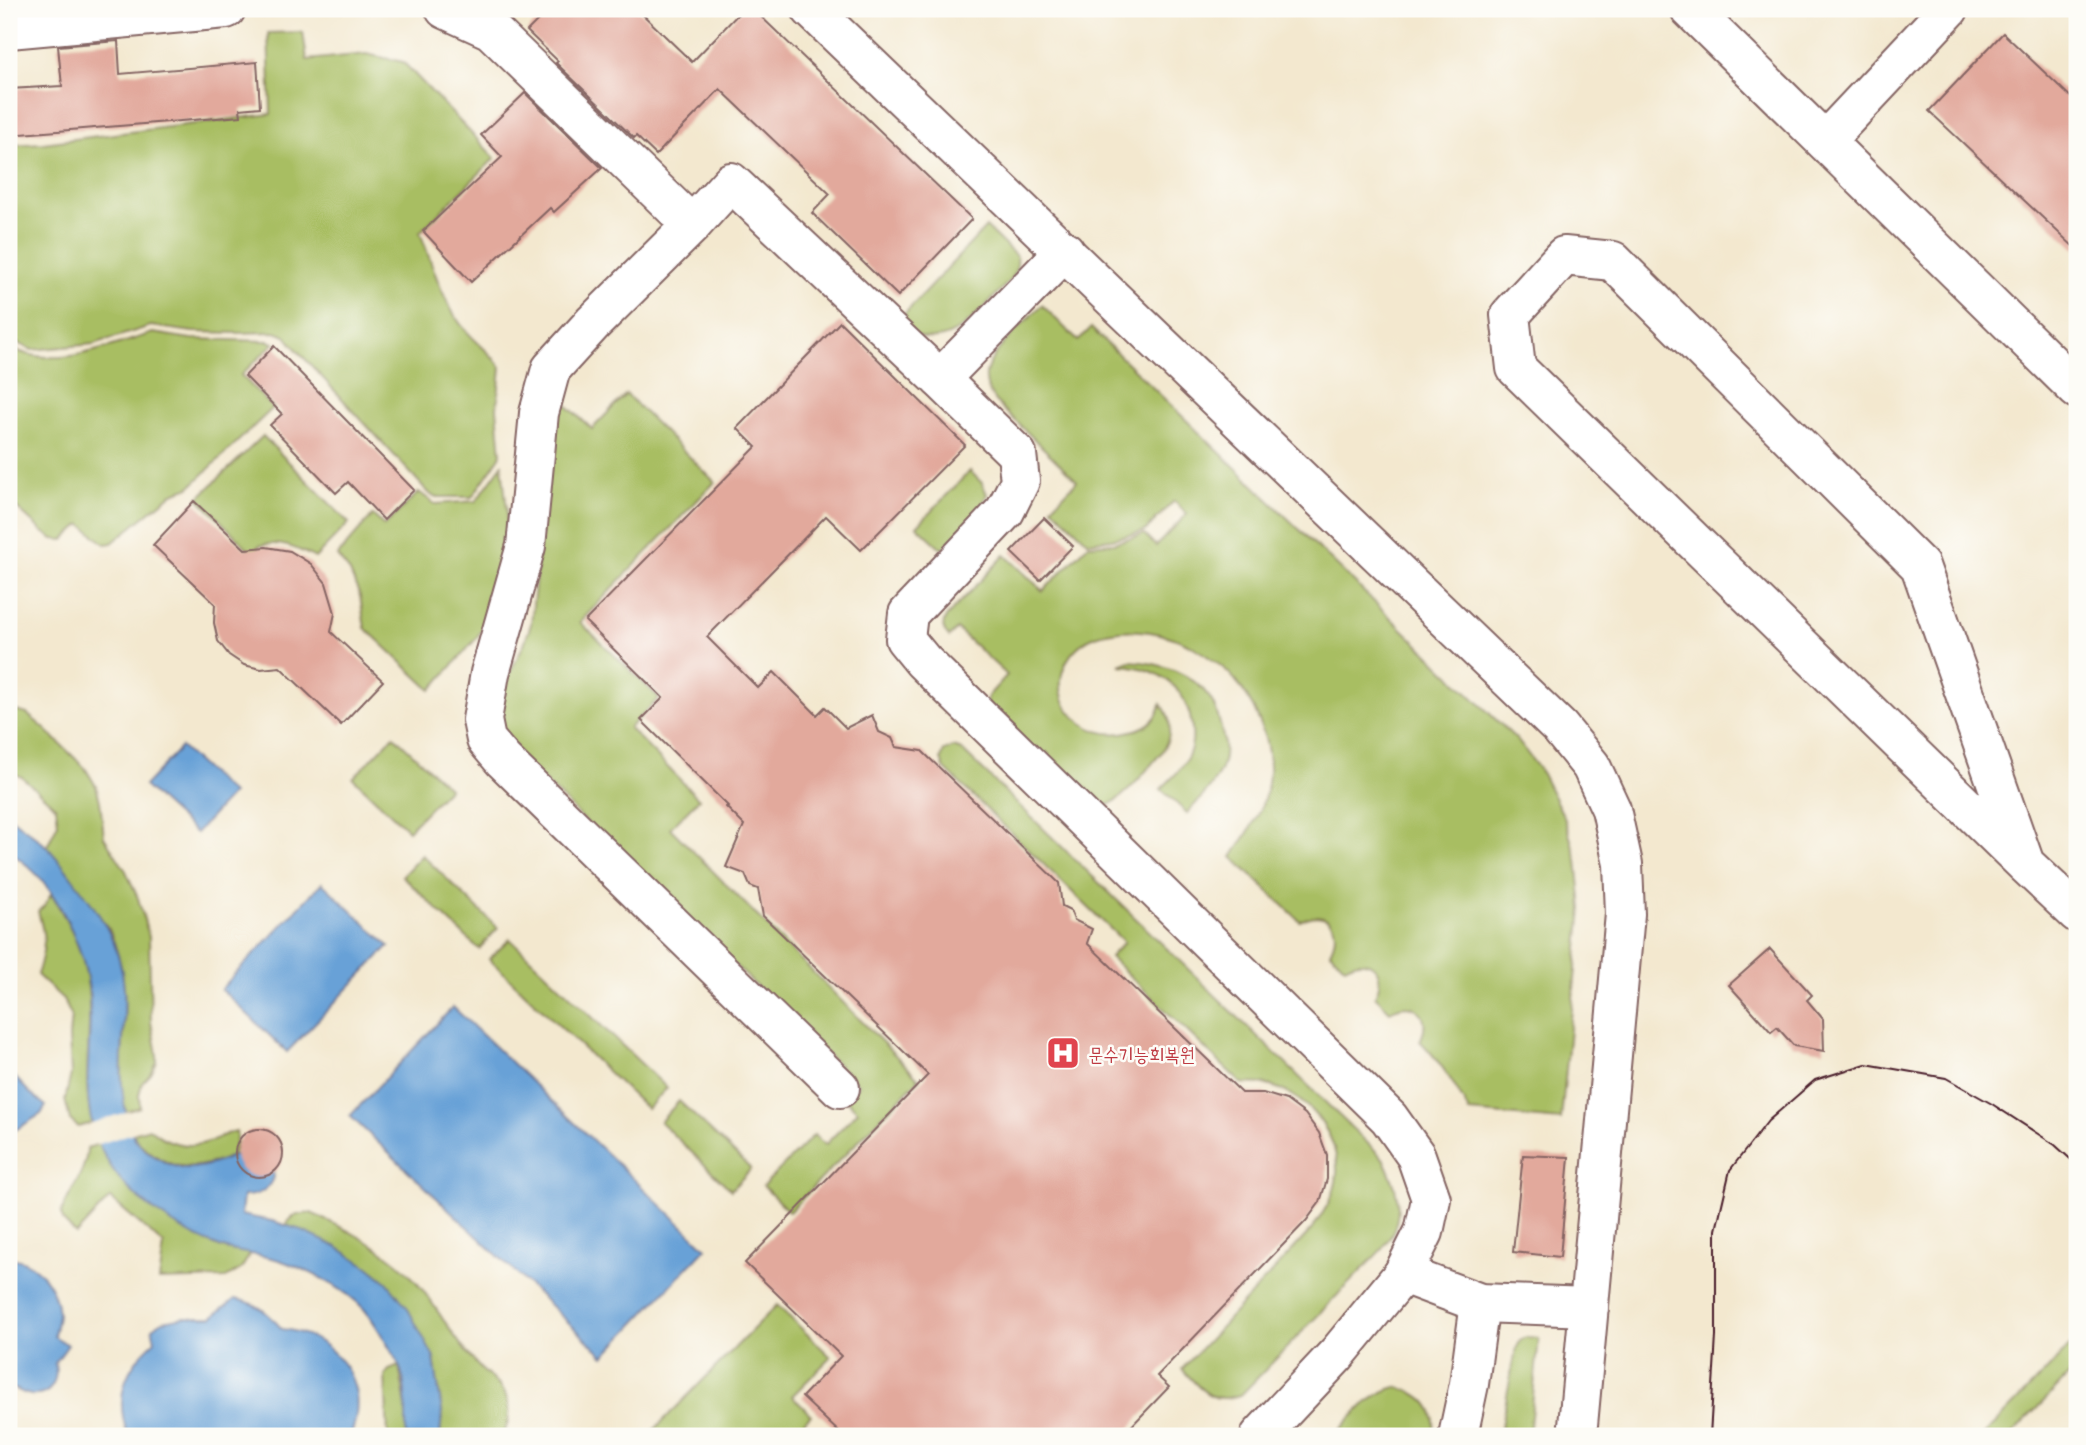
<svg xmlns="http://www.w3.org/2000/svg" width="2086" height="1445" viewBox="0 0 2086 1445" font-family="'Playpen Sans','Poor Story',sans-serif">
  <rect width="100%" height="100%" fill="#fdfcf7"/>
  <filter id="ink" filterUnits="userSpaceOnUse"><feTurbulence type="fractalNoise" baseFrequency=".0143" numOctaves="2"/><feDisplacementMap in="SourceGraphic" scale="14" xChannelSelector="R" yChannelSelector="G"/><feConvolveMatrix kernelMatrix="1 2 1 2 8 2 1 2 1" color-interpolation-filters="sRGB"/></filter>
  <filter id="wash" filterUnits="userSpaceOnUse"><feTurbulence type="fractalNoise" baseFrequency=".00686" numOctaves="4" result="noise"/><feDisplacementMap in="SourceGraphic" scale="28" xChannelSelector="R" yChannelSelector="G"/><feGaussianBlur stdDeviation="1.57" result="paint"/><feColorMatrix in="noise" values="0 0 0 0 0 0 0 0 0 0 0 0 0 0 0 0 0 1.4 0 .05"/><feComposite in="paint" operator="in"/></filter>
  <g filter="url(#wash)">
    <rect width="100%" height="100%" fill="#f3e8cf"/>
    <g fill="#a8be62" stroke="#796e46" stroke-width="2">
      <path d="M303,32L307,60L366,54L403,62L495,158L420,232C431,261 440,293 457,319C469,338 488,349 501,367L497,408L501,455L472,497H434L429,493L297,350L286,336L275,332L237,333L193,332L151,326L94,344L32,350L9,339V145L43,143L271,114L268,33Z"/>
      <path d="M986,227L1017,257C1020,274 1003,287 993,298C972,319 949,349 914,335C908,332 903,325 898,321Z"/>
      <path d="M1042,305L1078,341L1091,328L1517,740L1540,770L1564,817L1577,860L1582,908L1561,1120L1469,1112C1456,1086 1441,1062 1420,1041C1433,1016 1415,997 1390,1011L1375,996C1388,971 1370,953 1345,967L1330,952C1344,926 1326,907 1300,921L1232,857C1245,837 1258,819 1265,796C1277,758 1261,712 1236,681C1226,668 1209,657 1195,648C1168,632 1133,626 1102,634C1061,644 1044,697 1082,723C1096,733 1110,736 1127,732C1144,729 1157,722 1161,704C1174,719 1171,738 1161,753C1146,770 1117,811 1094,808L986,703L988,696L1007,675L957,629L949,637C942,630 942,625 946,617L1005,555L1043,591L1088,545L1113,543L1144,534L1156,546L1187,514L1174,501L1145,531L1112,539L1088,542L1052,507L1077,481L995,401C990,393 985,386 986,375C987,355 1027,320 1042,305Z"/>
      <path d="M153,333L191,339L269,341L274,343L241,375L273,408L190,487L173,493L112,543L105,544L81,524L64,540L53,539L43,532L9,501V347C54,371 108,347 153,333Z"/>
      <path d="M626,394L715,482L580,622L659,698L629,728L699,799L670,828L919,1079L789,1212L763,1186L814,1135L825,1145L858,1111L846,1100L859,1085L515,753L501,737L495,703L524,644L531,624L547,467L554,422L562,401L592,429Z"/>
      <path d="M263,436L349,523L315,558C297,548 279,540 258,546L260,561L198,498Z"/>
      <path d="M502,465L507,510L506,570L496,609L475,640L431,690L365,628L360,596L350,572L337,556L373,515L384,526L419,492L435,504L476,501Z"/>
      <path d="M970,471L982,483L987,494L981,508L942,549L917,526Z"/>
      <path d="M1129,661C1159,662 1192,672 1210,698C1216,707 1219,719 1221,728C1225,742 1226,758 1220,771C1213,787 1199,800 1187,813L1161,789C1171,779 1183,768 1189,754C1194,742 1193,729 1190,716C1181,681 1153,667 1119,665Z"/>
      <path d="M9,709L27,714L44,728L85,768L96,786L100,801L104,837L126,871L138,898L149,937L151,1022L157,1054V1062L151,1074L142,1083L139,1095L140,1107L126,1112C115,1071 128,1029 124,987C122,967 117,948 109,929L47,846L58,823L56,807L22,777L9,771Z"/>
      <path d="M394,736L449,788L408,830L353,778Z"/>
      <path d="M953,747L962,750L1383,1158C1393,1179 1402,1200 1396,1223C1394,1232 1388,1240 1383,1248L1242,1394C1211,1406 1202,1390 1182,1369L1312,1229C1323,1213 1336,1195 1337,1174C1339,1131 1305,1093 1263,1084C1256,1083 1248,1084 1241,1083L1110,957L1124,942L944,768L941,759L944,751Z"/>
      <path d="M422,855L498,928L479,949L402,876Z"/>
      <path d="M51,894C69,923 85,954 88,988C93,1033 81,1078 92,1123L78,1127L70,1120L65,1100L71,1074L69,1037L71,1015L63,999L37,975C46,946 46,940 38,911L45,905Z"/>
      <path d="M510,939L667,1088L647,1109L489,959Z"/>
      <path d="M679,1101L751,1169L731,1190L660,1122Z"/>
      <path d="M149,1128C166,1143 188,1150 211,1141C220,1137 227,1133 236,1131C238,1140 233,1147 233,1156C202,1168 175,1174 148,1150C141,1145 136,1141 133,1133Z"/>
      <path d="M99,1144C115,1182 147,1207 181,1227C194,1235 206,1242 219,1247C229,1251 241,1251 251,1253L241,1269L226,1278L159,1280L164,1245L110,1198L76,1234L64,1222L61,1214C68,1193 87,1171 87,1148Z"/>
      <path d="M311,1213C342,1227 373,1242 399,1264C432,1293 450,1338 481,1369C489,1377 502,1385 506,1396C511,1410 510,1425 501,1436H440L442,1412L434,1358L286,1225C293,1214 299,1214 311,1213Z"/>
      <path d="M777,1305L831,1357L792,1396L811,1415L790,1436H648Z"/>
      <path d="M1526,1337L1539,1338L1529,1436H1499L1516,1349L1520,1341Z"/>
      <path d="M2077,1339V1367L2010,1436H1983Z"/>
      <path d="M399,1366L407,1413L406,1436H388L385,1375L389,1370Z"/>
      <path d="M1396,1387C1423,1393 1439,1407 1433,1436H1334C1353,1417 1369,1394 1396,1387Z"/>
    </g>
    <g fill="#68a1d7" stroke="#596081" stroke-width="2">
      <path d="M181,747L232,794L196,833L144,786Z"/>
      <path d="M9,816C21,826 35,835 46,846C56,856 65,868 73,879C100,913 121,943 124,988C127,1031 115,1073 127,1116C129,1123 131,1134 136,1140C147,1154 170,1168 187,1168C198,1168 213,1164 223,1160C234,1156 247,1148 259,1153C284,1164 275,1197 243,1196L241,1215L272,1221L298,1229L337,1247L367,1266L387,1282L407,1307L434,1358L442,1412L440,1436H406C406,1418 407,1385 400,1368C398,1361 393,1355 390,1349C382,1335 374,1321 364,1309C346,1289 308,1270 282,1261C262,1254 240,1254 220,1247C187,1236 142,1206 120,1179C69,1116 95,1060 89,990C85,953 64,907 41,879C31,868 20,859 9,851Z"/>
      <path d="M322,883L389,946L287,1052L221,989Z"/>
      <path d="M453,1007L706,1248L604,1356L350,1116Z"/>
      <path d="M9,1071L30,1093L46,1106L41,1114L9,1134Z"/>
      <path d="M9,1258C37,1260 56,1287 58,1313C58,1321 55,1328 54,1336L68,1345L55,1363C58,1380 52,1397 31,1395C23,1394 16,1388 9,1387Z"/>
      <path d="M235,1299C259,1303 267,1312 282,1329C325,1334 362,1369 356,1415C355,1422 353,1429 351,1436H128C114,1397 124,1368 155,1341L152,1328L163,1321L184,1317H212Z"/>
    </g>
    <path fill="#f3e8cf" d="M129,1111L136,1132L96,1145L89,1124Z"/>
    <g id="blocks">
      <g fill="#e2a99c">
        <path d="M549,9H637L692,62L743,9H753L972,219L898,296L812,213L830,194L720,89L656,155L636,136L634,138L556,63L558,61L527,31Z"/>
        <path d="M2003,33L2077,103V250L1929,111Z"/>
        <path d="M118,41L120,74L257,62L260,107L240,109L241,116L9,135V89L62,86L58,46Z"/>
        <path d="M525,93L602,168L554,212L550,208L471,282L423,231L502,157L481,135Z"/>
        <path d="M840,322L965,445L861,550L826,516L707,637L758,688L774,672L817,715L825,707L846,728L872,715L879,732L892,738L896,747L922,751L1059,883L1062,906L1070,910L1074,920L1092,929L1087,943L1242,1093H1263L1286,1100L1305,1114L1319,1133L1327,1155V1179L1320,1202L1306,1221L1157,1376L1169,1387L1122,1436H843L802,1397L841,1356L745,1263L928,1075L763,916L758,889L750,886L745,874L726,867L744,825L726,807L728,806L641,720L663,698L585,621L756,447L737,428Z"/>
        <path d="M274,346L414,490L384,520L348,482L336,493L270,425L282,414L245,376Z"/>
        <path d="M194,501L245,549L266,547L290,551L311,564L326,583L335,613L331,632L383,681L341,725L280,667L261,669L244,665L229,655L218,641L214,623L215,604L153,545Z"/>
        <path d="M1044,518L1073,546L1040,580L1011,552Z"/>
        <path d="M1770,949L1812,995L1807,1000L1823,1019L1824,1051L1794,1046L1777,1027L1771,1032L1729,985Z"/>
        <circle cx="259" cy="1153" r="24"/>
        <path d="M1523,1155L1569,1157L1560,1257L1513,1252Z"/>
      </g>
    </g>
  </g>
  <g filter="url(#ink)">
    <use href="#blocks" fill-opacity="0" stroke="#856564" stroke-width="2"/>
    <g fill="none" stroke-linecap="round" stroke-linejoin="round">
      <defs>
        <g id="minor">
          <path d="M445,9L491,30L692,225"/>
          <path d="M811,9L1560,728L1591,766L1611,809L1623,864L1625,914L1577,1436"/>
          <path d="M1690,9L2077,389"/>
          <path d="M9,29L226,9"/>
          <path d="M1825,141L1949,9"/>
          <path d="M940,379L1017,454L1020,481L1005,511L908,614L905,639L923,661L1389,1118L1416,1156L1431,1199L1424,1232L1403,1274L1337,1354L1260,1436"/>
          <path d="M2025,864L1920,566L1613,261L1564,256L1510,315L1516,368L2025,864L2077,913"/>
          <path d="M840,1088L503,760L486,740L482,720L490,673L526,546L539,413L551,369L593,323L692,225L731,182L940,379L1065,251"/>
          <path d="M1403,1274L1480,1303L1589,1307"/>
          <path d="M1458,1436L1469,1384L1480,1303"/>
        </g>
      </defs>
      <use href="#minor" stroke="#856564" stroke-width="42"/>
      <use href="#minor" stroke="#fff" stroke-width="38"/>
      <path stroke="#4a1f2b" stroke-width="2" d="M1710,1436L1716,1336V1230L1730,1170L1768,1121L1815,1080L1866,1064L1946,1078L1992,1104L2055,1145L2077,1165"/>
    </g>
  </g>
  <defs>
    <symbol id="hospital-square" viewBox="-11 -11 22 22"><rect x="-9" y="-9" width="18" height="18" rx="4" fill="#e0444e" stroke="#fdfcf7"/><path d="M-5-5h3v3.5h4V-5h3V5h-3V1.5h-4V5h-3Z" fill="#fff"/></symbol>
  </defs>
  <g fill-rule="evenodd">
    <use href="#hospital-square" x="1044" y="1034" width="38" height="38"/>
  </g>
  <g text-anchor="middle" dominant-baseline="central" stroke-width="5" stroke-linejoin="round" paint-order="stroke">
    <g font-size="19" fill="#be3a42" stroke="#fdfcf7" text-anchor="start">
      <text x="1088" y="1053">문수기능회복원</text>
    </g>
  </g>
  <rect width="2086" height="1445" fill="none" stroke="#fdfcf7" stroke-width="35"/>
</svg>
